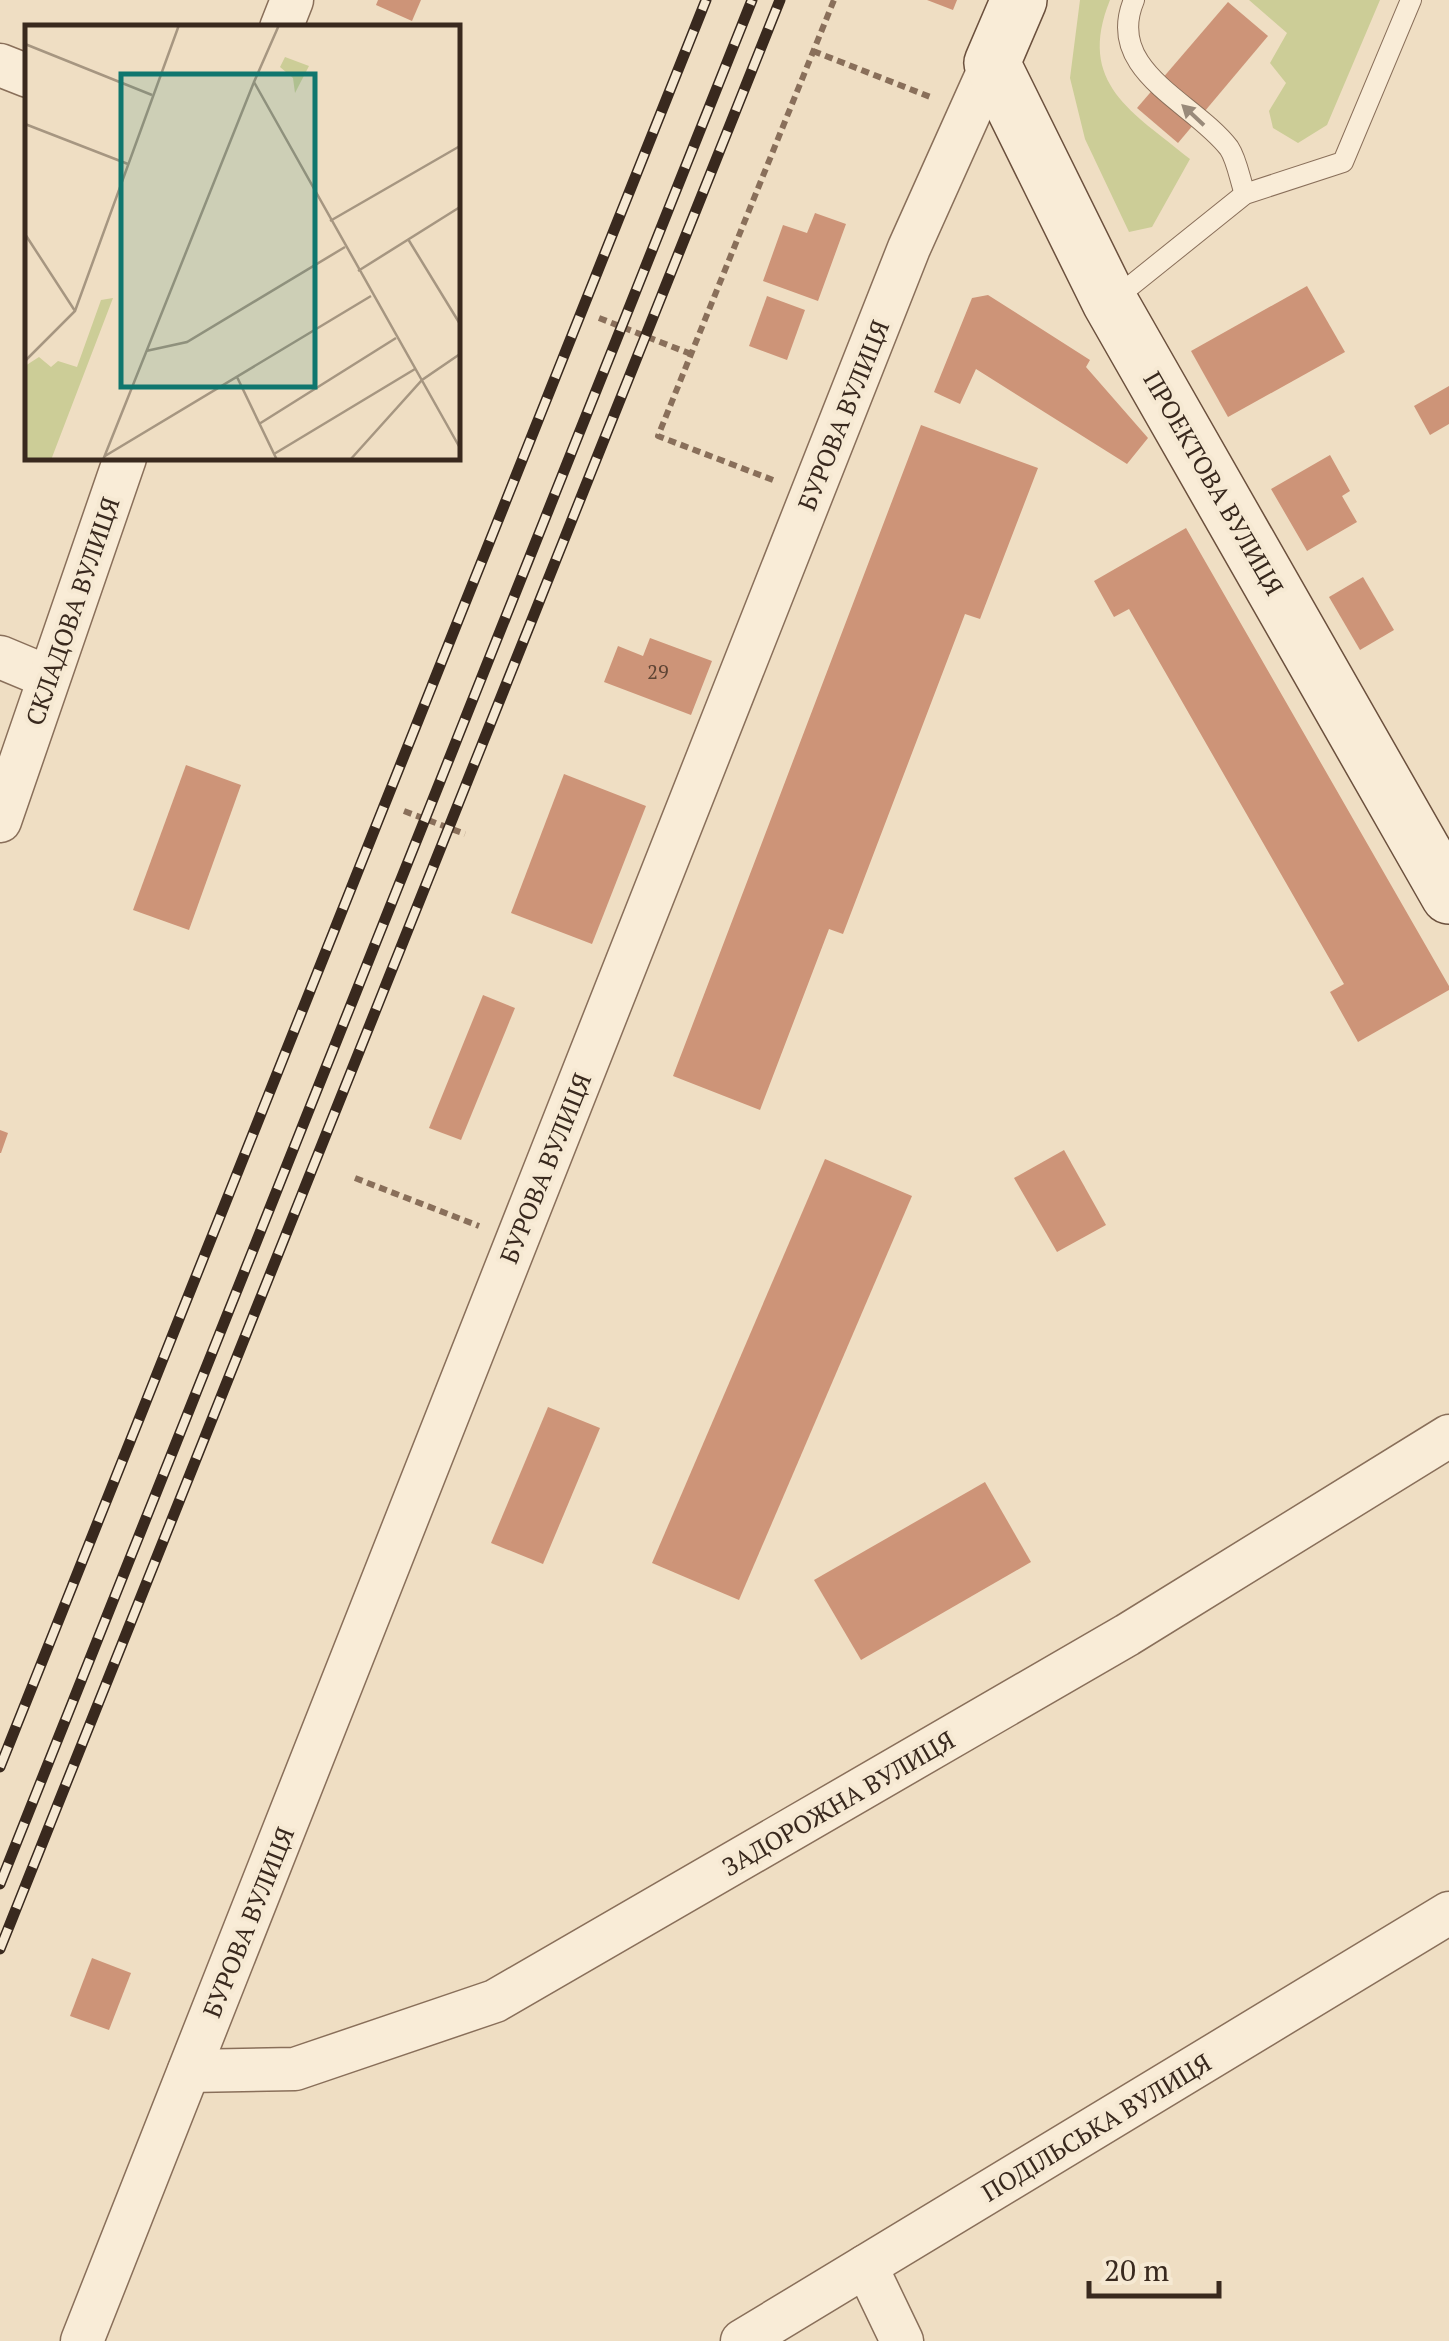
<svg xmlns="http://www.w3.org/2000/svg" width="1449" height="2341" viewBox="0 0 1449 2341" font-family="'PT Serif',serif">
  <rect width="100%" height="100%" fill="#efdec3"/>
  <g fill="#cccd97">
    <path d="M1080,0H1110C1076,84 1133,112 1190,159L1152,227L1129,232L1085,139L1070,78Z"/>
    <path d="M1249,0H1380L1327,125L1298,143L1273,128L1269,111L1286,83L1270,63L1287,33Z"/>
  </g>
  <g fill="#cd9478">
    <path d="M378,0H421L412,21L376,5Z"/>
    <path d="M927,0H957L953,10Z"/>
    <path d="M1228,2L1268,36L1178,143L1137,108Z"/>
    <path d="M815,213L846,224L818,301L763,281L783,225L807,233Z"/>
    <path d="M1307,286L1345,352L1228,417L1191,351Z"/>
    <path d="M988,295L1090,360L1086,367L1148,438L1127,464L976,369L960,404L934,392L972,298Z"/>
    <path d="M767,296L805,310L787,360L749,346Z"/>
    <path d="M1449,386V424L1430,435L1414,406Z"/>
    <path d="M921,425L1038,468L980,619L965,614L843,934L829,929L760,1110L673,1076Z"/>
    <path d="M1330,455L1350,491L1342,496L1357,522L1307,551L1271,489Z"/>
    <path d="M1186,528L1449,986V990L1358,1042L1330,992L1344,984L1129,609L1114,617L1094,581Z"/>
    <path d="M1363,577L1394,630L1360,650L1329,597Z"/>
    <path d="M650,638L712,661L691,715L604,682L618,646L643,656Z"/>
    <path d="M186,765L241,785L189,930L133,910Z"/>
    <path d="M564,774L646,806L592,944L511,913Z"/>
    <path d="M483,995L515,1008L461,1140L429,1128Z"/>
    <path d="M0,1130L8,1133L1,1153H0Z"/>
    <path d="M1064,1150L1106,1225L1057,1252L1014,1178Z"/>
    <path d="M825,1159L912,1196L739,1600L652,1563Z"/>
    <path d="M548,1407L600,1428L543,1564L491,1543Z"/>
    <path d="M985,1482L1031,1562L861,1660L814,1580Z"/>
    <path d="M92,1958L131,1973L109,2030L70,2016Z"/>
  </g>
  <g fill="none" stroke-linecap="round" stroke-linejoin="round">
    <defs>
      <g id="lane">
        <path d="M1134,0C1104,71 1194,102 1229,148C1237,160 1240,180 1245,194"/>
        <path d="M1113,300L1245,194L1343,162L1411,0"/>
      </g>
      <g id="street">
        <path d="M281,28L292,0"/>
        <path d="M0,65L28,76"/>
        <path d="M0,657L48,677"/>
        <path d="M0,821L125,458"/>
        <path d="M189,2071L295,2069L495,2001L1127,1635L1449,1436"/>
        <path d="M866,2266L902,2341"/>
        <path d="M82,2341L909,248L992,63"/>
        <path d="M742,2341L1449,1913"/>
      </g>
      <path id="secondary" d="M1019,0L992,63L1110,302L1449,896"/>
    </defs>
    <use href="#lane" stroke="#896f5a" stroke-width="22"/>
    <use href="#street" stroke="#896f5a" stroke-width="45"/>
    <use href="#secondary" stroke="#6b503d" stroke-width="58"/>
    <g stroke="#896f5a" stroke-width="6" stroke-dasharray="8 5" stroke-linecap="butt">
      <path d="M813,51L933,98"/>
      <path d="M599,318L691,354"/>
      <path d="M773,480L658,436L834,0"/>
      <path d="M404,811L465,834"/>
      <path d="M355,1178L479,1226"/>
    </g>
    <use href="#lane" stroke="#f9ecd7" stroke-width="20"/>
    <use href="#street" stroke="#f9ecd7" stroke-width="42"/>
    <use href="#secondary" stroke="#f9ecd7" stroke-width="55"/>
    <defs>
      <g id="rail">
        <path d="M0,1767L706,0"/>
        <path d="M0,1884L752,0"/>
        <path d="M0,1949L780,0"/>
      </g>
    </defs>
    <use href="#rail" stroke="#39291e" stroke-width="11"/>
    <use href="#rail" stroke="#f6e9d3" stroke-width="8" stroke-dasharray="22" stroke-linecap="butt"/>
  </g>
  <defs><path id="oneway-solid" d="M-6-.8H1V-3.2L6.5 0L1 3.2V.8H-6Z" transform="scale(2.5)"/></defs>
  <use fill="#998a7a" href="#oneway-solid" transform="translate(1193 115) rotate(-137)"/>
  <g text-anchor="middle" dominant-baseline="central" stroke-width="8" stroke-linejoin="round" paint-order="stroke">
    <g font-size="20" fill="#5e4434">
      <text x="658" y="671">29</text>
    </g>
    <g font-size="25" fill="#39291e" stroke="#f6e9d3">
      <text transform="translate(843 415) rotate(-68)">БУРОВА ВУЛИЦЯ</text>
      <text transform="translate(1214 483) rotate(60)">ПРОЕКТОВА ВУЛИЦЯ</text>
      <text transform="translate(72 611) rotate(-71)">СКЛАДОВА ВУЛИЦЯ</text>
      <text transform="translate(545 1168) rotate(-68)">БУРОВА ВУЛИЦЯ</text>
      <text transform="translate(838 1803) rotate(-30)">ЗАДОРОЖНА ВУЛИЦЯ</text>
      <text transform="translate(248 1922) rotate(-68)">БУРОВА ВУЛИЦЯ</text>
      <text transform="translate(1096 2127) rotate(-31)">ПОДІЛЬСЬКА ВУЛИЦЯ</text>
    </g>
  </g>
  <g transform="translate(25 25)">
    <rect width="435" height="435" fill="#efdec3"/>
    <path d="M260,32L284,41L270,68L268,53L255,42ZM88,273L26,435H0V341L14,332L26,342L33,336L52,342L76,275Z" fill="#cccd97"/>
    <path fill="none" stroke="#a69681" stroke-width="2.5" d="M254,0L229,57L435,423M0,19L127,70M0,99L103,139M305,196L435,121M0,209L50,286M383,214L435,299M333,246L435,182M121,326L162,317L320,222M0,336L50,286L154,0M212,352L252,435M234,399L371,313M249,429L390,344M80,431L346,271M78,435L229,57M325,435L397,355L435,329"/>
    <path fill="#0f766e" fill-opacity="0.15" stroke="#0f766e" stroke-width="5" d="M96,49H290V362H96Z"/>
    <rect width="435" height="435" fill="none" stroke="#39291e" stroke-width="5"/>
  </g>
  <path d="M1089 2281v15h130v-15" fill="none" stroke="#39291e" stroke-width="5"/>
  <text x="1104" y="2281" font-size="30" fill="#39291e" stroke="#f6e9d3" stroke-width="8" paint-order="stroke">20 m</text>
</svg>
